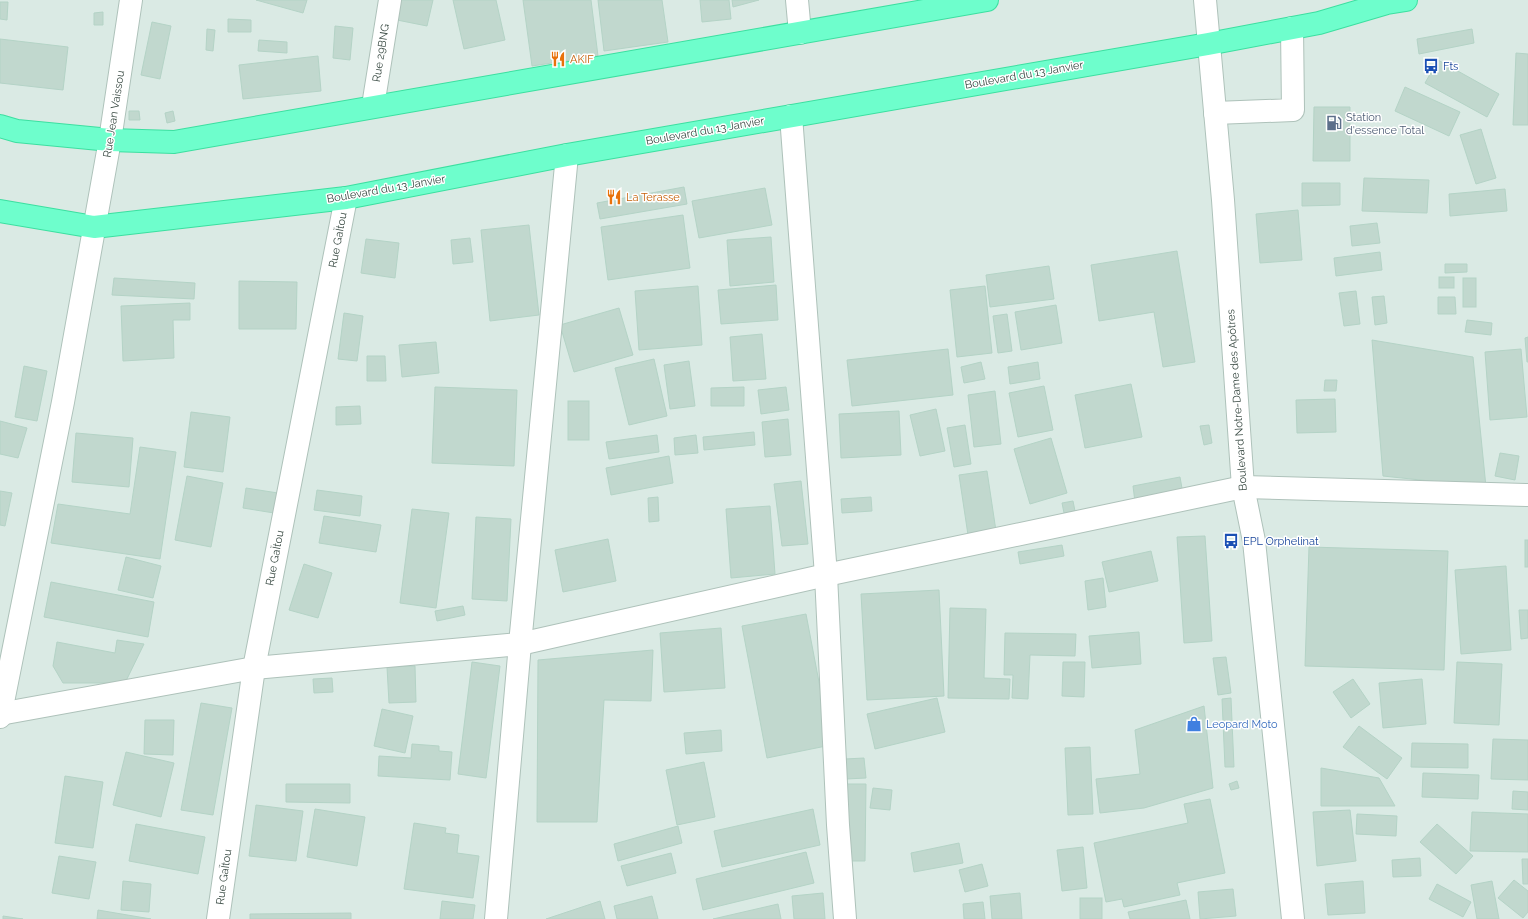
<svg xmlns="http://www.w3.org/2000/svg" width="1528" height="919" viewBox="0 0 1528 919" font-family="Raleway,sans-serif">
  <rect width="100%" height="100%" fill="#ecf6f2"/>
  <rect fill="#daeae4" x="0" y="0" width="1528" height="919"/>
  <g fill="#c1d8ce" stroke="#b4d3c6">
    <path d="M256,0H307L303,13Z"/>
    <path d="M396,0H433L427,26L392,19Z"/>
    <path d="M453,0H496L505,40L464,49Z"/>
    <path d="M523,0H591L598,56L532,66Z"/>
    <path d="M598,0H662L668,42L604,51Z"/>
    <path d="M700,0H729L731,19L702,22Z"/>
    <path d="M732,0H759L733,7Z"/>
    <path d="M0,2H8L7,20L0,19Z"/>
    <path d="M103,12V25H94V13Z"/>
    <path d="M228,19L251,20V32H228Z"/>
    <path d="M152,22L171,26L160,79L141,75Z"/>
    <path d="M335,26L353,28L350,60L333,58Z"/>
    <path d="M207,29L215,30L213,51L206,50Z"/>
    <path d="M1472,29L1474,43L1419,54L1417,39Z"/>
    <path d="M0,39L68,47L63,90L0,83Z"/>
    <path d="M259,40L287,42V53L258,51Z"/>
    <path d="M1516,53L1528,54V125H1513Z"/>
    <path d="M318,56L321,91L243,99L239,65Z"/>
    <path d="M1438,60L1499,94L1487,117L1425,83Z"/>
    <path d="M1405,87L1460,112L1449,136L1395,111Z"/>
    <path d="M1314,107H1350V161H1313Z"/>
    <path d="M129,111H139L140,120H129Z"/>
    <path d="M173,111L175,121L167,123L165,113Z"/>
    <path d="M1481,129L1496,178L1476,184L1460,135Z"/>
    <path d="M1364,178L1429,180L1427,213L1362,211Z"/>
    <path d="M1302,183H1340V205L1302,206Z"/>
    <path d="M684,187L687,204L600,219L597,203Z"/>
    <path d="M765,188L772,225L699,238L692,201Z"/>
    <path d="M1505,189L1507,211L1450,216L1449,194Z"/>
    <path d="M1298,210L1302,260L1260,263L1256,214Z"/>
    <path d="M683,215L690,268L608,280L601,227Z"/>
    <path d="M1377,223L1380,243L1352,246L1350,226Z"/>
    <path d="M529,225L539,315L490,321L481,230Z"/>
    <path d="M771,237L774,282L730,286L727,240Z"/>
    <path d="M470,238L473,262L453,264L451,240Z"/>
    <path d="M366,239L399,243L395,278L361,273Z"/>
    <path d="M1177,251L1195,362L1163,367L1154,312L1099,321L1091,265Z"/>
    <path d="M1380,252L1382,270L1336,276L1334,258Z"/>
    <path d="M1445,264H1467V272L1445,273Z"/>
    <path d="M1049,266L1054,299L990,307L986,275Z"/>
    <rect x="1439" y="277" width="15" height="11"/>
    <path d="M114,278L195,283L194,299L112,295Z"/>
    <rect x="1463" y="278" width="13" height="29"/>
    <path d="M239,281L297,282L296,329H239Z"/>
    <path d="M776,285L778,320L721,324L718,290Z"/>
    <path d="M698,286L702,345L639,350L635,291Z"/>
    <path d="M985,286L992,353L957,357L950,290Z"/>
    <path d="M1356,291L1360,324L1344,326L1339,293Z"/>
    <path d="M1384,296L1387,323L1375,325L1372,297Z"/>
    <path d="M1438,297H1455L1456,314H1438Z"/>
    <path d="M190,303V320H173L174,358L123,361L121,306Z"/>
    <path d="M1056,305L1062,343L1021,350L1015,312Z"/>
    <path d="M619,308L633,355L574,372L560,325Z"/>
    <path d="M344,313L363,316L357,361L338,359Z"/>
    <path d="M1007,314L1012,351L998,353L993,316Z"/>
    <path d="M1467,320L1492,323L1491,335L1465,332Z"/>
    <path d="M762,334L766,379L733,381L730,337Z"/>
    <path d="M1528,337V362H1527L1525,338Z"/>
    <path d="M1372,340L1473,357L1486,487L1383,476Z"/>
    <path d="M436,342L439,373L402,377L399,345Z"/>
    <path d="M948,349L953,395L852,406L847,360Z"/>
    <path d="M1521,349L1527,417L1490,420L1485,352Z"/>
    <path d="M367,356H385L386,381H367Z"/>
    <path d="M654,359L667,416L629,425L615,368Z"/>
    <path d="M689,361L695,406L670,409L664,365Z"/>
    <path d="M981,362L985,379L964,383L961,367Z"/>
    <path d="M1038,362L1040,379L1010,384L1008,367Z"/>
    <path d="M24,366L47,371L37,421L15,417Z"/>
    <path d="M1325,380H1337L1336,391H1324Z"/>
    <path d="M1131,384L1142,437L1085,448L1075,395Z"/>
    <path d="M1044,386L1053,430L1018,437L1009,393Z"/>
    <path d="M435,387L517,390L514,466L432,463Z"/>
    <path d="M744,387V406H711V388Z"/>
    <path d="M786,387L789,410L761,414L758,390Z"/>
    <path d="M995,391L1001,444L974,447L968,395Z"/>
    <path d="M1335,399L1336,432L1297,433L1296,400Z"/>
    <rect x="568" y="401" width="21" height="39"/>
    <path d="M360,406L361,424L336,425V407Z"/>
    <path d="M936,409L945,451L920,456L910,415Z"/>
    <path d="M899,411L901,455L841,458L839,414Z"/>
    <path d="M191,412L230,417L223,472L184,467Z"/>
    <path d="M788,419L791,455L765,457L762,422Z"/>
    <path d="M0,421L27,428L18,458L0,454Z"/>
    <path d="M965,425L971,464L954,467L947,428Z"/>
    <path d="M1209,425L1212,443L1204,445L1200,426Z"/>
    <path d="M754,432L755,445L704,450L703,437Z"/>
    <path d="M76,433L133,438L129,487L72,482Z"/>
    <path d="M657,435L659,452L609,459L606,442Z"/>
    <path d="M696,435L698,453L675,455L674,438Z"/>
    <path d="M1051,438L1067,493L1030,504L1014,449Z"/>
    <path d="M140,447L176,452L160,559L51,543L58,504L130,514Z"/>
    <path d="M1500,453L1519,456L1515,480L1495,476Z"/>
    <path d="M669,456L673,483L611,495L606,468Z"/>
    <path d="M987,471L996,531L968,535L959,475Z"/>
    <path d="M187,476L223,483L211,547L175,540Z"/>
    <path d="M1180,477L1183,494L1135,502L1133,486Z"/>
    <path d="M801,481L808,544L782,546L774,484Z"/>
    <path d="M246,488L278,493L274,513L243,508Z"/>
    <path d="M317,490L362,496L360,516L314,510Z"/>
    <path d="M0,491L12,493L5,526L0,525Z"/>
    <path d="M658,497L659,521L649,522L648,498Z"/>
    <path d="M871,497L872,511L842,513L841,499Z"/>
    <path d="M1073,501L1075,511L1064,513L1062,503Z"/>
    <path d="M770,506L775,574L731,578L726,509Z"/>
    <path d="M412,509L449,513L436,608L400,603Z"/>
    <path d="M324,516L381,525L376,552L319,543Z"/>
    <path d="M476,517L511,519L507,601L472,599Z"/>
    <path d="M1205,536L1212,641L1184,643L1177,537Z"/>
    <path d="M608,539L616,581L563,592L555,550Z"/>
    <rect x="1525" y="540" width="3" height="27"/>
    <path d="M1062,545L1064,556L1020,564L1018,552Z"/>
    <path d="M1309,547L1448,551L1444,670L1305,666Z"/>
    <path d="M1151,551L1158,581L1109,592L1102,562Z"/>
    <path d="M126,557L161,566L153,598L118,590Z"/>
    <path d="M304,564L332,573L318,618L289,610Z"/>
    <path d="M1506,566L1511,650L1461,654L1455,570Z"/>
    <path d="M1103,578L1106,607L1088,610L1085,581Z"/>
    <path d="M51,582L154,602L148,637L44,617Z"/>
    <path d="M939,590L944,696L867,700L861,594Z"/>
    <path d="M463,606L465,615L437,621L435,611Z"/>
    <path d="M950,608L986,609L984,678L1010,679L1009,699L948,698Z"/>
    <path d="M1519,610H1528V638L1521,639Z"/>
    <path d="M806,614L831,745L767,758L742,626Z"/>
    <path d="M721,628L725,688L664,692L660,633Z"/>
    <path d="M1139,632L1141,664L1092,668L1089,636Z"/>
    <path d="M1005,633L1076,634L1075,656L1030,655L1028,699L1012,698L1013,675H1004Z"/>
    <path d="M117,640L144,644L125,683H63L53,666L57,642L115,653Z"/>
    <path d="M653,650L651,701L604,700L597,822H537L538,660Z"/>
    <path d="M1226,657L1231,693L1218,695L1213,658Z"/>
    <path d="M472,662L500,666L486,778L458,774Z"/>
    <path d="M1063,662H1085L1084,697L1062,696Z"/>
    <path d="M1457,662L1502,664L1499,725L1454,723Z"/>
    <path d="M415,666L416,702L389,703L387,667Z"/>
    <path d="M332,678L333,692L314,693L313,679Z"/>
    <path d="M1353,679L1370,704L1351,718L1333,692Z"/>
    <path d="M1422,679L1426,724L1383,728L1379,683Z"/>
    <path d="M937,698L945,732L875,749L867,714Z"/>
    <path d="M1231,698L1234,767H1225L1222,699Z"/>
    <path d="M201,703L232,708L213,815L181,810Z"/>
    <path d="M1204,706L1213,788L1144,808L1100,813L1096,779L1140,774L1135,730Z"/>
    <path d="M382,709L413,716L405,753L374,746Z"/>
    <path d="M145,720H174L173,755L144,754Z"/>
    <path d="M1359,726L1402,758L1387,779L1343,747Z"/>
    <path d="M721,730L722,751L686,754L684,733Z"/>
    <path d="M1493,739L1528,740V780L1491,779Z"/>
    <path d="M1412,743L1468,744V768L1411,767Z"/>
    <path d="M412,744L439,746V751L452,752L450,780L378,776L379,756L411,758Z"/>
    <path d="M1090,747L1093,814L1068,815L1065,748Z"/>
    <path d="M126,752L174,763L161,817L113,805Z"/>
    <path d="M864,758L866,778L846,779L845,759Z"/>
    <path d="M704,762L715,817L677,825L666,770Z"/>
    <path d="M1321,768L1379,778L1395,806H1321Z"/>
    <path d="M1423,773L1479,775L1478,799L1422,797Z"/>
    <path d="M65,776L103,782L93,848L55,843Z"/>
    <path d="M1237,781L1239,788L1231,790L1229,784Z"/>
    <path d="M286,784H350V803L286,802Z"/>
    <path d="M847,784H866L865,861H846Z"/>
    <path d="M873,788L892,790L890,810L870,808Z"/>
    <path d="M1513,791L1528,792V810L1512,809Z"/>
    <path d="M1210,799L1225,873L1177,883L1180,895L1124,907L1122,899L1106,902L1094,843L1188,823L1184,804Z"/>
    <path d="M256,805L303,811L296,861L249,856Z"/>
    <path d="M315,809L365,817L357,866L307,857Z"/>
    <path d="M813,809L820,845L722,867L714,831Z"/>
    <path d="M1350,810L1356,861L1317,866L1313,812Z"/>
    <path d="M1472,812L1528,814V852L1470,851Z"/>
    <path d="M1357,814L1397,816L1396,836L1356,834Z"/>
    <path d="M414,823L446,828L445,833L459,835L457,853L479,856L473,898L404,889Z"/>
    <path d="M136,824L205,837L198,874L129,861Z"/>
    <path d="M1437,824L1473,856L1456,874L1420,842Z"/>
    <path d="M678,826L682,843L618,861L614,844Z"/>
    <path d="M959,843L963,863L914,872L911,853Z"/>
    <path d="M1083,847L1087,888L1062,891L1057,850Z"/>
    <path d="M806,852L814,883L703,910L696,879Z"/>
    <path d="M671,853L676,873L627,886L621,866Z"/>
    <path d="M59,856L96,862L89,899L52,893Z"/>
    <path d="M1420,858L1421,876L1393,877L1392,860Z"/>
    <path d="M1522,859H1528V884H1523Z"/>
    <path d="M982,864L988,886L965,892L959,870Z"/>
    <path d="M1514,880L1528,891V912L1523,918L1498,898Z"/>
    <path d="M123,881L151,884L149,912L121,910Z"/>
    <path d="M1363,881L1365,913L1328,915L1325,884Z"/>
    <path d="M1492,881L1499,919H1477L1471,885Z"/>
    <path d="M1437,884L1471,902L1463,917L1429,899Z"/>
    <path d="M1233,889L1236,916L1200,919L1198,892Z"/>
    <path d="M823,893L825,919H794L792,896Z"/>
    <path d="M1020,893L1022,919H992L990,896Z"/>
    <path d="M652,896L658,919H617L614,906Z"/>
    <rect x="1080" y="898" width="22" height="21"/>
    <path d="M1186,900L1190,919H1130L1128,912Z"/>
    <path d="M442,901L475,905L473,919H440Z"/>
    <path d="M600,901L605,919H546Z"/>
    <path d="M983,902L985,919H964L963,904Z"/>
    <path d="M778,904L781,919H713Z"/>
    <path d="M98,910L151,919H97Z"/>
    <path d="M351,913V919H250V914Z"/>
    <path d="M3,916L23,919H3Z"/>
  </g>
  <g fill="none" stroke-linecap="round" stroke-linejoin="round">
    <defs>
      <g id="minor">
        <path d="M797,0L800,33"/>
        <path d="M1205,0L1223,200L1243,487L1254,541L1293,919"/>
        <path d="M373,106L390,0"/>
        <path d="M1215,113L1293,110L1292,28"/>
        <path d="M791,116L826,575L838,825L845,919"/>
        <path d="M0,714L254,668L520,644L826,575L1243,487L1528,495"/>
        <path d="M0,717L63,402L110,140L131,0"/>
        <path d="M218,919L254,668L346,198"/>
        <path d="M496,919L520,644L567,155"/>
      </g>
      <g id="highway">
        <path d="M0,126L17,131L110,140L174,142L987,0"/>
        <path d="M0,211L94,227L346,198L567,155L1208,44L1319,23L1387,3L1406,0"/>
      </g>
    </defs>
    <use href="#minor" stroke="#aec2ba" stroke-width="24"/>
    <use href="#highway" stroke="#3cdfa0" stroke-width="24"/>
    <use href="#minor" stroke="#fff" stroke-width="22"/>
    <use href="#highway" stroke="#6efecc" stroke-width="22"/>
  </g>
  <defs>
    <symbol id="restaurant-bare" viewBox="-9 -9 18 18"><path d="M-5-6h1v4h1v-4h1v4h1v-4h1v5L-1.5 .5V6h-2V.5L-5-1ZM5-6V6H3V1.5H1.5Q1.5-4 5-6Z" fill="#e8710a" stroke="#fff" stroke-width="2.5" paint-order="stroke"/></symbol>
    <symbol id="bus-bare" viewBox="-9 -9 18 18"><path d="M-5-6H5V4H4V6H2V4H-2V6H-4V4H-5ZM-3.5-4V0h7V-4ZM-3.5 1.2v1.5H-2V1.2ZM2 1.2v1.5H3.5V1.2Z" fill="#1a4fb4" stroke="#fff" stroke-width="2.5" paint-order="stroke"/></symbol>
    <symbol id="fuel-bare" viewBox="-9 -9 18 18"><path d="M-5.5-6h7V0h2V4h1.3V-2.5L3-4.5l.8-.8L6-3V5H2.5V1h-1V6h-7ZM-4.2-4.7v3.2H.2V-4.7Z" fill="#5c6f8a" stroke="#fff" stroke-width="2.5" paint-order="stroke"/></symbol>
    <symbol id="shop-bare" viewBox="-9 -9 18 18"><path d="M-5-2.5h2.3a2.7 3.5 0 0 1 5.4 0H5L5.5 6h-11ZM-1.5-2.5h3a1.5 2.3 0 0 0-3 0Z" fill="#3f7fe0" stroke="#fff" stroke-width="2.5" paint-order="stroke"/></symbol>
  </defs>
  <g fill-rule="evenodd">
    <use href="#restaurant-bare" x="547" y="48" width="22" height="22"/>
    <use href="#bus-bare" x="1420" y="55" width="22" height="22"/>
    <use href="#fuel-bare" x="1323" y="112" width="22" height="22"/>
    <use href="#restaurant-bare" x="603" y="186" width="22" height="22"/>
    <use href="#bus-bare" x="1220" y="530" width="22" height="22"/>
    <use href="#shop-bare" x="1183" y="713" width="22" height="22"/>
  </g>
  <g text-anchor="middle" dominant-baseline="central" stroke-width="3" stroke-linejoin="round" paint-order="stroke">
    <g font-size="11" fill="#394a43" stroke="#fff">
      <text transform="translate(381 53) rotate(-81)">Rue 29BNG</text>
      <text transform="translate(1024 75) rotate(-10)">Boulevard du 13 Janvier</text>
      <text transform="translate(114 114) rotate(-81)">Rue Jean Vaissou</text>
      <text transform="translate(705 131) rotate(-10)">Boulevard du 13 Janvier</text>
      <text transform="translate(386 189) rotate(-10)">Boulevard du 13 Janvier</text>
      <text transform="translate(338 240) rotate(-79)">Rue GaÏtou</text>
      <text transform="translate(1237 400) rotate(-94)">Boulevard Notre-Dame des Apôtres</text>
      <text transform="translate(275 558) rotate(-79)">Rue GaÏtou</text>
      <text transform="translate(224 877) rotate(-82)">Rue GaÏtou</text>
    </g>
    <g font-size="11" fill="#c56008" stroke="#fff" text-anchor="start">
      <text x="570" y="59">AKIF</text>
      <text x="626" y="197">La Terasse</text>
    </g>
    <g font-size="11" fill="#164399" stroke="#fff" text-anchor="start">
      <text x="1443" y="66">Fts</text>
      <text x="1243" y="541">EPL Orphelinat</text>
    </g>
    <g font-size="11" fill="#4e5e75" stroke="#fff" text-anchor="start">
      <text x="1346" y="117">Station<tspan x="1346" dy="13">d'essence Total</tspan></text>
    </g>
    <g font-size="11" fill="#366cbe" stroke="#fff" text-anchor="start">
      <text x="1206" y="724">Leopard Moto</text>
    </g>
  </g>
</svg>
